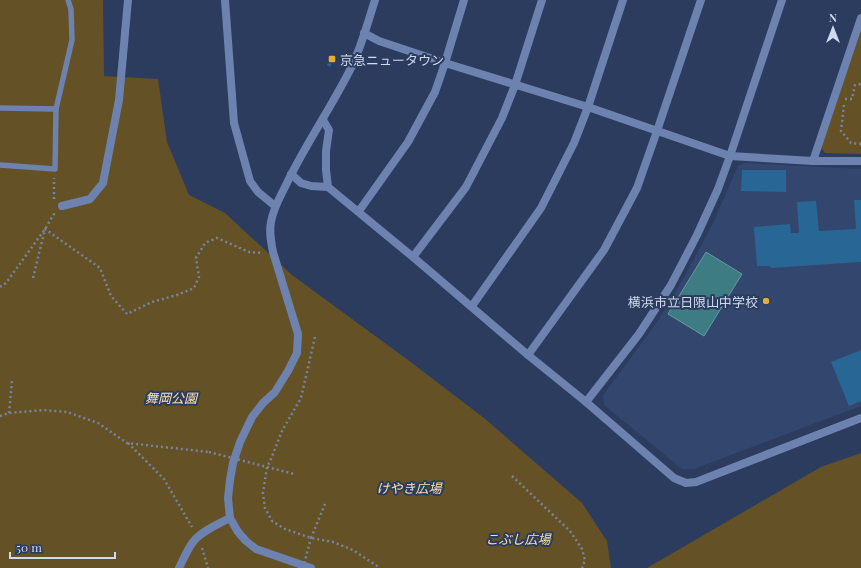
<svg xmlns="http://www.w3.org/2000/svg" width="861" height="568" viewBox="0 0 861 568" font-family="'Playfair Display','Noto Sans JP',serif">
  <rect width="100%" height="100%" fill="#2c3c5e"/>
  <path fill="#33466e" d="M744,163L861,169V406L694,469H682L604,405L603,395L658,321L682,281L714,221L738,166Z"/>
  <g fill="#655126">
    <path d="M0,0H103L104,76L158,79L167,142L189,195L225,213L292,275L408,360L484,418L582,503L607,541L611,568H0Z"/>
    <path d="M861,31V154L825,153L821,148Z"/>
    <path d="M861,453V568H647L821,467Z"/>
  </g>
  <path fill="#3d7c83" stroke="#6998a3" d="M706,252L742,274L704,336L668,314Z"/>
  <g fill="#286695">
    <path d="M331,56L334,58L330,67L327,65Z"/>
    <path d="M742,170H786V192L741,191Z"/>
    <path d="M854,200H861V262L771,268L770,266H757L754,227L790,224L791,233H799L797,202L816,201L819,231L856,229Z"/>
    <path d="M861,350V401L849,406L831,362Z"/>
  </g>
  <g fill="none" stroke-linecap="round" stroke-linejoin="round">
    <g stroke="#7784a0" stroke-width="2.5" stroke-dasharray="2 3" stroke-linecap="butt">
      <path d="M845,99H852L855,85L861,84"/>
      <path d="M844,105L841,131L851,143L861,144"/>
      <path d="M54,199V178"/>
      <path d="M33,278L45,229L100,268L111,296L127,314L152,302L177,295L194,288L199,277L196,258L205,243L217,238L249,252L262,253"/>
      <path d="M0,287L6,283L45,229L54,214V212"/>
      <path d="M315,337L301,398L282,431L271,459L267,467L263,493L265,508L272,521L285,529L311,538L333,542L353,550L380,568"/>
      <path d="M9,413L12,381"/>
      <path d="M0,416L9,413L44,410L67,412L98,423L127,443L209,452"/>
      <path d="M128,443L164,479L192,527"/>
      <path d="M267,467L294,474"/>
      <path d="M512,476L570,531L582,549L585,560L582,568"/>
      <path d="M311,538L325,504"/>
      <path d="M202,548L208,568"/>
    </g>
    <g stroke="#6d82af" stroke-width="5.5">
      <path d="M0,108L56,109"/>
      <path d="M0,165L55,169L56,109L72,40L71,9L68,0"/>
    </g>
    <g stroke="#6d82af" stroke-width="8">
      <path d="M225,0L234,123L250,181L258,192L275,206"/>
      <path d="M364,33L379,41L445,63L588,107L730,156L813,161H861"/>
      <path d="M323,120L329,130L326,151V170L328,187"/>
      <path d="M813,161L861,18"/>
      <path d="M291,174L301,183L311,186L328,187L413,257L528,355L586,402L674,478L686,483L696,482L861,418"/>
      <path d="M62,206L90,199L103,183L119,100L128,0"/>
      <path d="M359,211L408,142L435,92L445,63L464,0"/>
      <path d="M413,257L466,187L502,118L515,85L542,0"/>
      <path d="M472,306L541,208L574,143L588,107L623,0"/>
      <path d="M528,355L604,250L637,188L657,131L701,0"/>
      <path d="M586,402L639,334L671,285L697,235L718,189L730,156L782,0"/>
      <path d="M179,568C183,560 187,550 193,542C200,532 218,524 230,518"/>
    </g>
    <path stroke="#6d82af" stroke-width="8" d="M311,568L256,549L246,541L238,532L230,518L228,498L230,480L233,463L240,442L252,417L263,403L275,392L288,371L297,353L298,334L273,252C271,242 269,232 271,222C273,209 280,197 286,185C305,145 331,108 351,68C361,48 368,22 375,0"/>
    <g stroke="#7784a0" stroke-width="2.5" stroke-dasharray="2 3" stroke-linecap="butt">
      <path d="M209,452L267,467"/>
      <path d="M303,568L311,538"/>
    </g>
  </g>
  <g fill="#e2af34" stroke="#2c3c5e" stroke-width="1.5">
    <rect x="328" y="55" width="8" height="8" rx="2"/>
    <circle cx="766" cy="301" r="4"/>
  </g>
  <g text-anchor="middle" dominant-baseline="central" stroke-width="4" stroke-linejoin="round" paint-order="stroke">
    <g font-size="13" fill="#cfd9ef" stroke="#2c3c5e" text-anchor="start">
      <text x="340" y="59">京急ニュータウン</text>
      <text x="758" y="301" text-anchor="end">横浜市立日限山中学校</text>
    </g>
    <g font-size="13" font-style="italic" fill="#fde1aa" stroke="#2c3c5e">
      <text x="171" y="397">舞岡公園</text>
      <text x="409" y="487">けやき広場</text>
      <text x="518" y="538">こぶし広場</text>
    </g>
  </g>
  <g transform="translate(833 28)" stroke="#2c3c5e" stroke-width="3" paint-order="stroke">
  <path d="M0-3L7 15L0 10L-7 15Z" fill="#cfd9ef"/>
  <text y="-6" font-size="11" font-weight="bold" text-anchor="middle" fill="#cfd9ef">N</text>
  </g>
  <path d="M10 552v6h105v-6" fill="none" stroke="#cfd9ef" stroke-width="2"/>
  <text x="16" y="552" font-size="12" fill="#cfd9ef" stroke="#2c3c5e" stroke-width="3" paint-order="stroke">50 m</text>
</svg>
